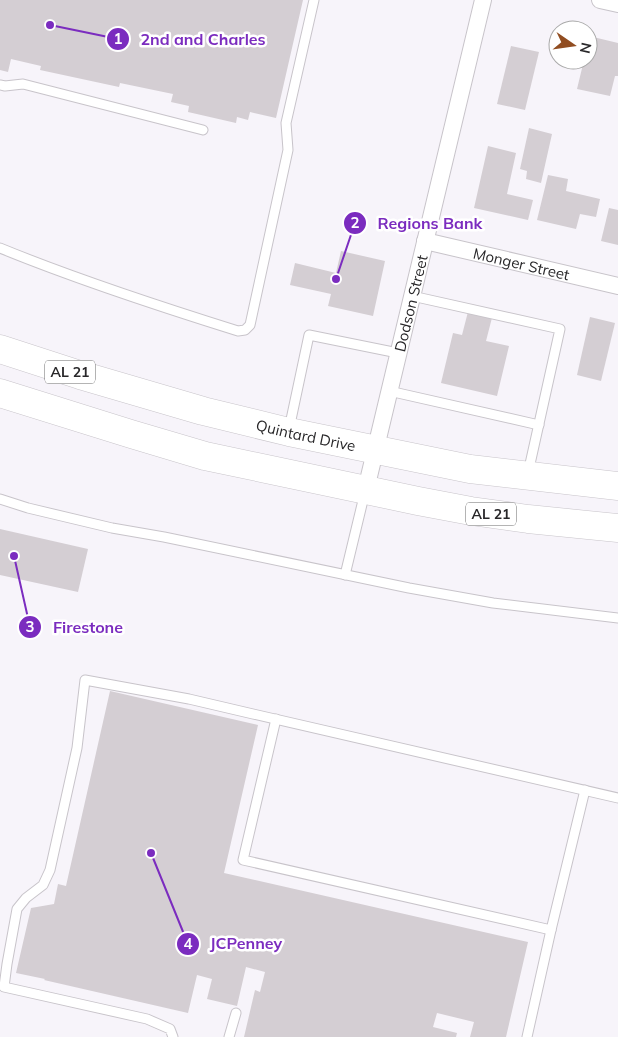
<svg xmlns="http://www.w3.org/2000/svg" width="618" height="1037" viewBox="0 0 618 1037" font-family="Mulish,sans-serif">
  <rect width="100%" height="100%" fill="#f7f4fa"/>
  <g fill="#d4ced3">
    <path d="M0,0H303L276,118L250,112L248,120L237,117L236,123L188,112L189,106L171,102L173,94L120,83L119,87L40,70L41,66L11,59L8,72L0,70Z"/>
    <path d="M589,36L618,43V76H615L610,96L577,89L584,60H588V42Z"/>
    <path d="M511,46L539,52L525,110L497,104Z"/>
    <path d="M529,128L552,134L541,183L526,179L527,171L520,169Z"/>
    <path d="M488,146L516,153L507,194L533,200L528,220L474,208Z"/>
    <path d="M548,175L568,179L566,191L600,199L596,217L580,214L576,229L537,220Z"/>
    <path d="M609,208L618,210V245L601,241Z"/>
    <path d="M341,251L385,261L373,316L328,306L331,294L290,285L295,263L336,273Z"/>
    <path d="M470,304L494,310L486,341L509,346L497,396L441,383L453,333L462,335Z"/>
    <path d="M590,317L615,323L601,381L577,375Z"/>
    <path d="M0,529L88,549L78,592L0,575Z"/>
    <path d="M110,691L258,725L224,873L528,942L506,1037H470L474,1022L437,1013L433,1027L457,1033L456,1037H244L255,990L260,992L265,972L246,967L237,1006L207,999L212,979L197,975L188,1013L44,980L45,979L16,973L31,908L54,904L58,884L66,886Z"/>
  </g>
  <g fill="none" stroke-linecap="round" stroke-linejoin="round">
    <defs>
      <g id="service">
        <path d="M0,85L5,86L23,84L203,130"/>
        <path d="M0,248C78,280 158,306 238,331L245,330L250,325L288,150L286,123L314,0"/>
        <path d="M412,296L560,329L528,473"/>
        <path d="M389,391L539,425"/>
        <path d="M289,429L309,335L398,353"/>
        <path d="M0,499L28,508L112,528L164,537L409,588L493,603L618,618"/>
        <path d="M345,575L365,492"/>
        <path d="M276,719L243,860L551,930L585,790"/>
        <path d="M173,1037L170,1029L147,1019L4,987L7,964L17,909L26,898L43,885L50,870L77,748L85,680L189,699L253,714L618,798"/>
        <path d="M229,1037L236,1013"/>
        <path d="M527,1037L551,930"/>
      </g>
      <g id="minor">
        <path d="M600,0L618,4"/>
        <path id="s1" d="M425,241L618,286"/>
        <path id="s2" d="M366,489L483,0"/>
      </g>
      <g id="trunk">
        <path id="s3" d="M0,349L80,375L203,411L289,432L470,469L618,486"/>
        <path d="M0,393L131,434L205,456L418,501L471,511L528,519L618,528"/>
      </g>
    </defs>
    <use href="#service" stroke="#c8c4ca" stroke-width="11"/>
    <use href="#minor" stroke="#c8c4ca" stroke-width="18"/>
    <use href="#trunk" stroke="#c8c4ca" stroke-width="29"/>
    <use href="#service" stroke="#fff" stroke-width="9"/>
    <use href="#minor" stroke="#fff" stroke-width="16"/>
    <use href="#trunk" stroke="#fff" stroke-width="28"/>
  </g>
  <g text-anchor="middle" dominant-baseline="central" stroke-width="5" stroke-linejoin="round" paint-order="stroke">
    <g fill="#fff" stroke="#686869" stroke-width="1">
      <rect x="45" y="360.5" width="50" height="23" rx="4"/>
      <rect x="466" y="502.5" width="50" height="23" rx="4"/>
    </g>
    <g font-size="14" font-weight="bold" fill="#282729">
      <text x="70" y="372">AL 21</text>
      <text x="491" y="514">AL 21</text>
    </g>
    <g font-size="15" fill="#282729" stroke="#fff">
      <text stroke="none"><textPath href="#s1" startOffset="99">Monger Street</textPath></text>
      <text stroke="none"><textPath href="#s2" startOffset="191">Dodson Street</textPath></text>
      <text stroke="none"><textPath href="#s3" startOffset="318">Quintard Drive</textPath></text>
    </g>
  </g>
  <path fill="none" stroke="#7b2cbf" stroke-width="2" d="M50 25L118 39M336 279L355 223M14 556L30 627M151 853L188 944"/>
  <g fill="#7b2cbf" stroke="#fff" stroke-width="2">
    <circle cx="50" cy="25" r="5"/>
    <circle cx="336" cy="279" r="5"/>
    <circle cx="14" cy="556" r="5"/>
    <circle cx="151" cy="853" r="5"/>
    <circle cx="118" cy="39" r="12"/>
    <circle cx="355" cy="223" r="12"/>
    <circle cx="30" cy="627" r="12"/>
    <circle cx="188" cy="944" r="12"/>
  </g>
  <g font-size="15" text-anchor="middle" font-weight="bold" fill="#fff">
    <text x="118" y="44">1</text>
    <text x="355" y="228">2</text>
    <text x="30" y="632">3</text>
    <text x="188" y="949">4</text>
  </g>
  <g font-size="16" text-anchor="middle" font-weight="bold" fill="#7b2cbf" stroke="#fff" stroke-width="5" stroke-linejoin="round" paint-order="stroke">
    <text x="203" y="45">2nd and Charles</text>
    <text x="430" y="229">Regions Bank</text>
    <text x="88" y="633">Firestone</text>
    <text x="246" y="949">JCPenney</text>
  </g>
  <g transform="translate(573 45) rotate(103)"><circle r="24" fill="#ffffff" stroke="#a9a9a9"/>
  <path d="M0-4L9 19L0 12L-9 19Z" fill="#914d21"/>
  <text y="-8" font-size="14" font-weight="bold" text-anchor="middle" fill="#282729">N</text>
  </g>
</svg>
